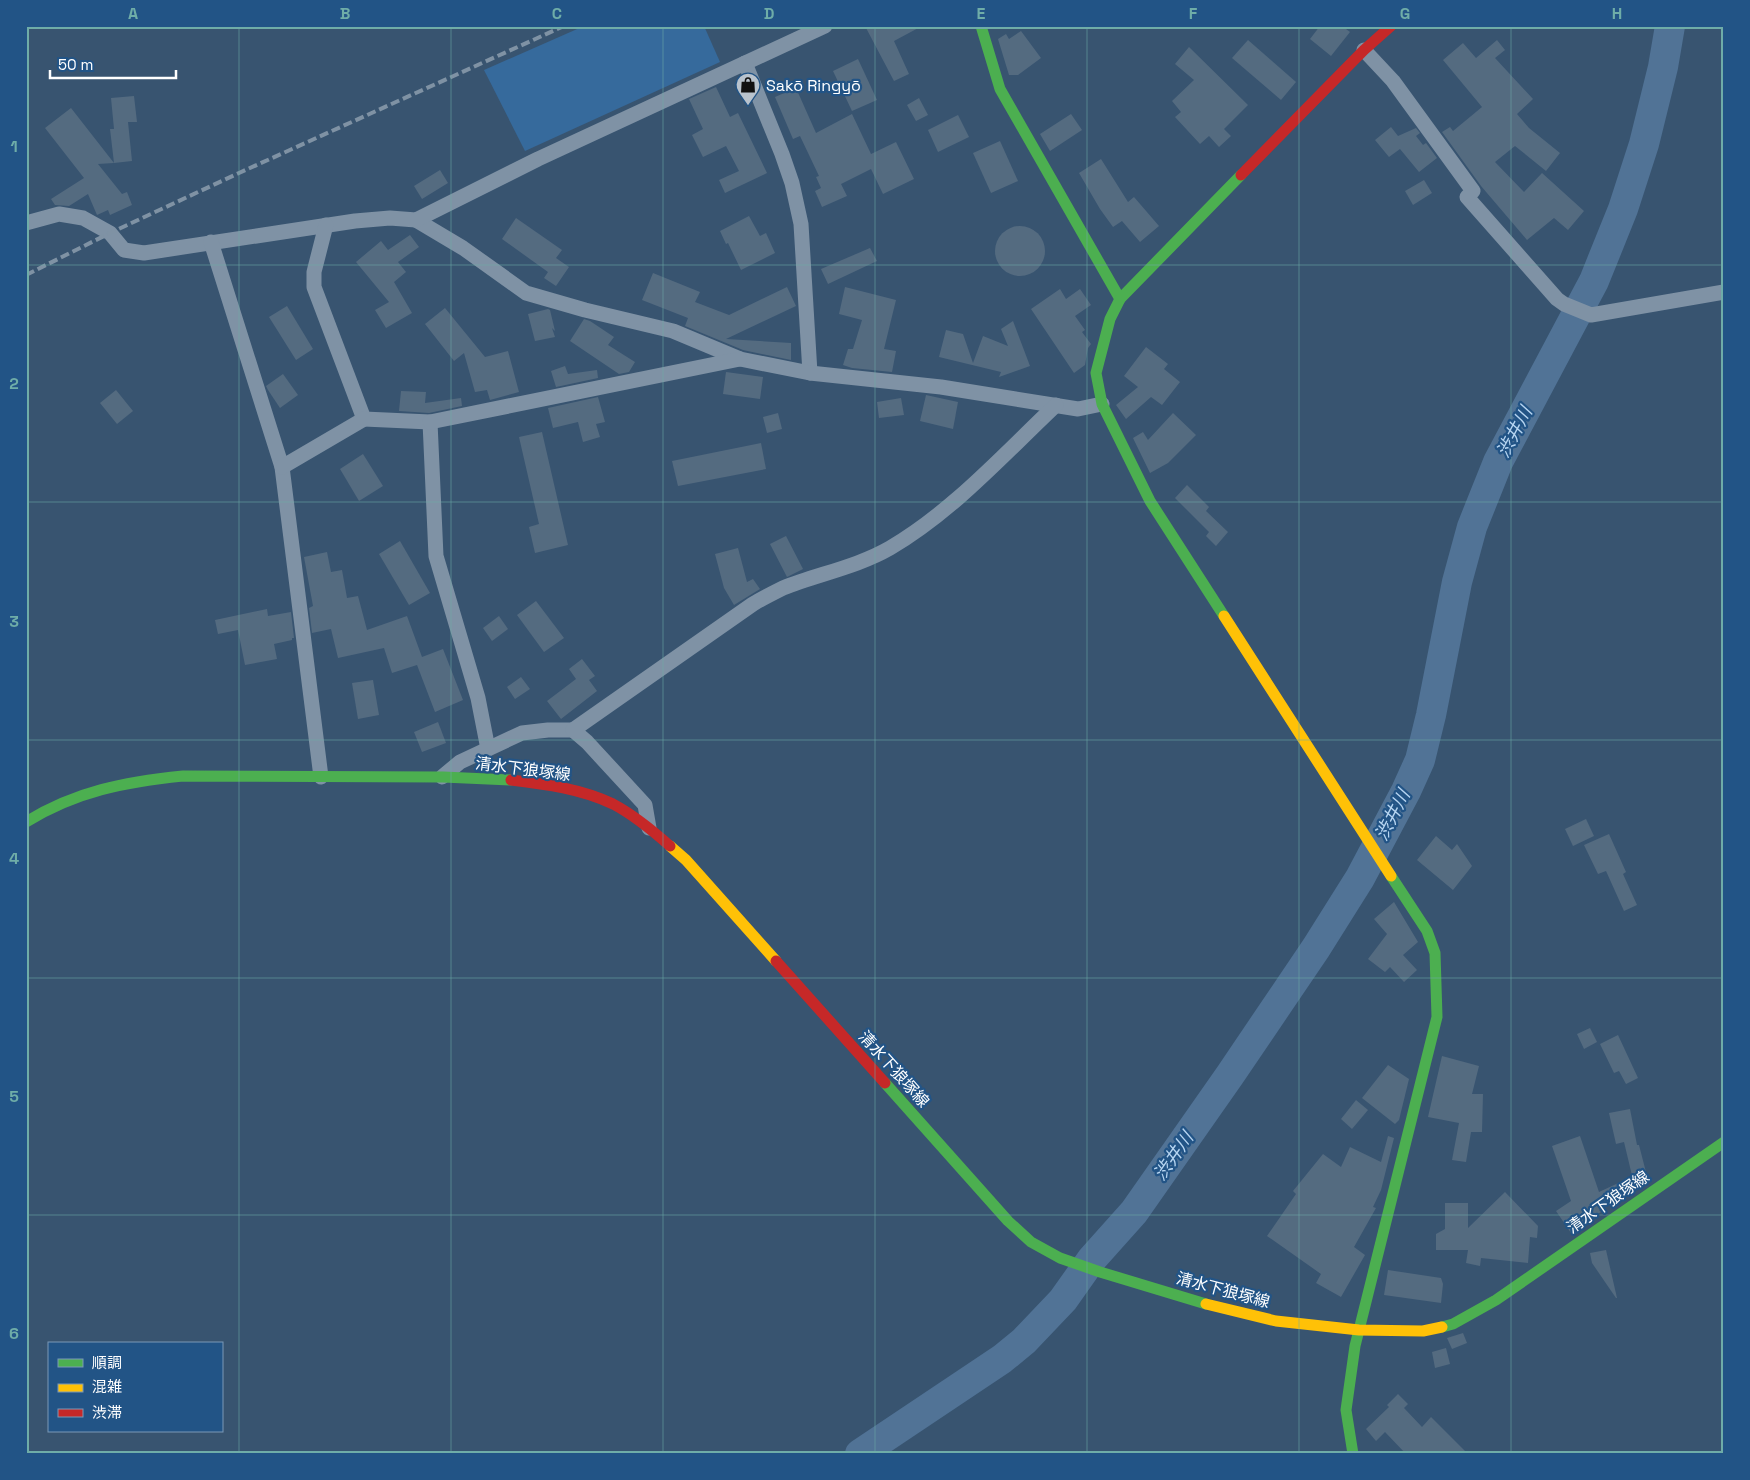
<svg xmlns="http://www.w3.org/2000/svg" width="1750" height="1480" viewBox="0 0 1750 1480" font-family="'Space Grotesk','Noto Sans JP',sans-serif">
  <rect width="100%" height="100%" fill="#385470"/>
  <path fill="#366a9c" d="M584,26H704L720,62L525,151L484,70Z"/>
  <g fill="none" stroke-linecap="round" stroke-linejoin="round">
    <path stroke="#517396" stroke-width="30" d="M860,1454L1002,1359L1024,1341L1063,1300L1092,1259L1134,1212L1230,1075L1316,948L1360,878L1406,791L1420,760L1431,715L1457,582L1472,527L1498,462L1594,281L1623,209L1644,144L1663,67L1670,26"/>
  </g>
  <g fill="#546b80">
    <path d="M865,26H922L894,41L909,74L894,81Z"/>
    <path d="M1320,26H1342L1350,32L1331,56L1310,39Z"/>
    <path d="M1021,31L1041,58L1018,75H1009L998,39L1006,34L1009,39Z"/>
    <path d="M1248,40L1296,82L1281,100L1232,58Z"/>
    <path d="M1497,40L1505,50L1495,58L1533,99L1517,114L1529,128L1560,153L1546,171L1515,146L1495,162L1524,192L1542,173L1584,211L1568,230L1554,218L1527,240L1481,186L1442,132L1450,127L1453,131L1482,107L1443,60L1463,43L1476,58Z"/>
    <path d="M1189,47L1248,105L1224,129L1231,136L1219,147L1209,136L1200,144L1175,117L1181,112L1172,101L1194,80L1175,64Z"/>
    <path d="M858,59L877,100L852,111L833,71Z"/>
    <path d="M716,87L730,117L738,113L767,173L725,193L719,180L739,171L726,146L703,157L692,135L703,129L689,99Z"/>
    <path d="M796,88L816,133L852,114L871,154L896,142L914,179L883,194L871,169L841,184L847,196L822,207L815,191L821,188L816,177L819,176L800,136L793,139L775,97Z"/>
    <path d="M134,96L137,122H128L132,161L114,163L110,129H114L111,98Z"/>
    <path d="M919,98L928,115L916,121L907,105Z"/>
    <path d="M71,108L114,163L98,164L122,194L127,192L132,205L110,215L108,210L97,215L88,194L69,206L55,205L51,199L84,178L45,128Z"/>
    <path d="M1071,114L1082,130L1050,151L1040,134Z"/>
    <path d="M958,115L969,137L938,152L928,130Z"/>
    <path d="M1391,127L1398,136L1416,128L1420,133L1416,136L1423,145L1426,143L1437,158L1419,172L1400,149L1389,157L1375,140Z"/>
    <path d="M1000,141L1018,181L991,193L973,153Z"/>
    <path d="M1101,159L1128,202L1134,197L1159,226L1140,242L1122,221L1113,227L1100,209L1079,173Z"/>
    <path d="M440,170L448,183L422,199L414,186Z"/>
    <path d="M1424,180L1432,193L1413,205L1405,191Z"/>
    <path d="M749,216L760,236L766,233L775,253L741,270L728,243L726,244L720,231Z"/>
    <path d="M516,218L562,250L556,258L569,267L556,286L544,278L548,272L502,239Z"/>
    <circle cx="1020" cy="251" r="25"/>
    <path d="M410,235L419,247L398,262L406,272L394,282L412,313L386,328L375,310L389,302L356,262L381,241L388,250Z"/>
    <path d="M870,248L877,261L828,284L821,269Z"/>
    <path d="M653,273L700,292L695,302L729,315L787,287L796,306L726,339L791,343V360L743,350L685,326L688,318L642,300Z"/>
    <path d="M845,287L896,300L884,349L896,351L892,372L852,368L843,365L848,349H853L862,320L839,314Z"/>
    <path d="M1060,289L1066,299L1080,289L1091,305L1075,316L1085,330L1082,332L1091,344L1088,348L1085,365L1074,373L1031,309Z"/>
    <path d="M287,306L313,349L296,360L269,317Z"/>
    <path d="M445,308L485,357L508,351L519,392L490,400L487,390L475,392L464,353L454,361L425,324Z"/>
    <path d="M548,309L550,310L555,331L552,328L555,337L535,341L528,314Z"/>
    <path d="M584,319L590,321L614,337L608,345L635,362L629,372L619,374L570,341Z"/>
    <path d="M1013,321L1030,366L999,377L1001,372L939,357L946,330L963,334L973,363L983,336L1008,346L1001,329Z"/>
    <path d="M1146,347L1168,364L1164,369L1180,382L1162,405L1151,397L1126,419L1116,405L1138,387L1124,376Z"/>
    <path d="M565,366L568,374L597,370L598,378L556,387L551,371Z"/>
    <path d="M726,372L763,377L760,399L723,394Z"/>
    <path d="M283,374L298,395L280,408L268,390L266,386Z"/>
    <path d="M116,390L133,411L117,424L100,403Z"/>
    <path d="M401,391L426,392L425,403L461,398L462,406L429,413L399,411Z"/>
    <path d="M926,395L958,402L953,429L920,421Z"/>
    <path d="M598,397L605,422L596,424L600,437L583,442L578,422L553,428L548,408Z"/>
    <path d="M901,398L904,415L879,418L877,402Z"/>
    <path d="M778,413L782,429L767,433L763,417Z"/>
    <path d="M1173,413L1196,435L1168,463L1150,473L1133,438L1143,432L1148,440Z"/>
    <path d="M542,432L568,545L535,553L529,527L539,524L519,437Z"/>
    <path d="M761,443L766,469L678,486L672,461Z"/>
    <path d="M363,454L383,486L359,501L340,469Z"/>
    <path d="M1187,485L1209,507L1206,511L1228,532L1216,546L1206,536L1209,532L1175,498Z"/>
    <path d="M786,536L803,569L787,577L770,544Z"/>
    <path d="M400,541L430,593L409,605L379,554Z"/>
    <path d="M738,548L747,582L753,579L760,589L734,605L724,588L715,554Z"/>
    <path d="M327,552L331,572L342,570L347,598L358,596L367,630L407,616L422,657L443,649L463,700L435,712L417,665L392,673L384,648L338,658L331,629L312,633L309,608L313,606L304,557Z"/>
    <path d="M536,601L564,638L544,652L517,615Z"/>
    <path d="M267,609L268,616L291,612L294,638H292V640L274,644L277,659L245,665L238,630L218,634L215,620Z"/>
    <path d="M499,616L508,629L492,641L483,628Z"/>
    <path d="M582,659L595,676L589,680L597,691L561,719L547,701L576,679L569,669Z"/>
    <path d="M521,677L530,689L515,699L507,687Z"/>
    <path d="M373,680L379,715L358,719L352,683Z"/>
    <path d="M438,722L446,743L422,752L414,732Z"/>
    <path d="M1586,819L1594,836L1573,846L1565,829Z"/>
    <path d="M1609,834L1626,872L1623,874L1637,905L1624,911L1606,871L1598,874L1584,845Z"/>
    <path d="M1436,836L1452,850L1457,844L1472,866L1453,890L1417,860Z"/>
    <path d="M1394,902L1418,942L1403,955L1417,970L1404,982L1390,967L1385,972L1368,959L1387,934L1374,919Z"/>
    <path d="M1590,1028L1597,1042L1584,1049L1577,1034Z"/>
    <path d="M1618,1035L1638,1078L1626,1084L1619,1071L1614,1073L1600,1044Z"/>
    <path d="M1442,1056L1479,1066L1472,1094H1483L1482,1132H1471L1466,1162L1452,1160L1459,1123L1428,1117Z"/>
    <path d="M1388,1065L1409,1079L1399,1120L1395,1124L1362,1098Z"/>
    <path d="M1356,1100L1368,1110L1352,1129L1341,1119Z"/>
    <path d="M1630,1109L1637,1145H1639L1648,1180L1635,1188L1624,1142L1616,1144L1609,1113Z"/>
    <path d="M1388,1136L1394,1138L1381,1190L1373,1207L1376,1208L1354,1247L1365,1255L1341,1297L1316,1283L1321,1274L1267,1236L1296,1194L1293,1191L1323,1154L1341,1167L1350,1147L1381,1162Z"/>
    <path d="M1580,1136L1599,1192L1627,1179L1632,1190L1615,1202L1599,1210L1601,1212L1571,1233L1556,1211L1571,1201L1552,1146Z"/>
    <path d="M1505,1192L1538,1226L1537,1238L1530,1237L1528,1263L1481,1258L1480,1266L1466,1263L1468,1250H1436V1234L1445,1229V1203H1468V1228Z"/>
    <path d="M1606,1250L1617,1298H1616L1592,1263L1590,1253Z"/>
    <path d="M1388,1270L1441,1278L1443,1284L1441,1303L1384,1295Z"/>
    <path d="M1463,1333L1467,1343L1452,1349L1447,1338Z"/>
    <path d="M1446,1348L1450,1364L1435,1368L1432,1352Z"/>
    <path d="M1398,1394L1408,1404L1404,1408L1422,1427L1431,1417L1468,1454H1406L1385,1432L1376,1441L1366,1429L1389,1407L1387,1405Z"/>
  </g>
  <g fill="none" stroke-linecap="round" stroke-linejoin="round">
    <g stroke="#7f92a5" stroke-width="15">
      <path d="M1364,50L1393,81L1473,191L1467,197L1557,299L1564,304L1591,315L1724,292"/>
      <path d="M745,63L782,154L792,183L801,224L810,373"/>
      <path d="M416,220L463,248L526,293L585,310L673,331L740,359L810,373L941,387L1078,409L1102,404"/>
      <path d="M26,223L59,214L83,218L110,233L124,250L144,253L355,221L390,218L416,220L538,159L825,26"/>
      <path d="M326,225L314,272V287L364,419L430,422L436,556L478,698L488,749"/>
      <path d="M211,242L282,467L321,777"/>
      <path d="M430,422L740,359"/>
      <path d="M282,467L364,419"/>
      <path d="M442,777L460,762L522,733L548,730H573"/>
      <path d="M649,828L645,805L587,742L573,730L753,604C763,598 773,593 783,588C818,574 857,567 890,548C953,511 1003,455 1056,405"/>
    </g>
    <g stroke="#4caf50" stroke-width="11">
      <path d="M981,26L1000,89L1120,299"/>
      <path d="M1224,616L1150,501L1102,404L1096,373L1110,319L1120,299L1241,175"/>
      <path d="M26,822C76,791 125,782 183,776L443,777L511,780"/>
      <path d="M885,1083L1008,1221L1031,1242L1060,1258L1100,1272L1206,1304"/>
      <path d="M1442,1327L1453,1324L1496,1300L1724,1142"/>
      <path d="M1353,1454L1346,1410L1355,1346L1437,1017L1435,953L1427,931L1391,876"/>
    </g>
    <g stroke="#ffc107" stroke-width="11">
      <path d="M1224,616L1391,876"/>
      <path d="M670,846L686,860L776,961"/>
      <path d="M1206,1304L1276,1321L1359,1330L1423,1331L1442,1327"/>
    </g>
    <g stroke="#c62828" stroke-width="11">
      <path d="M1241,175L1364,50L1391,26"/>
      <path d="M511,780C545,784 582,789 613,804C634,815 652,830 670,846"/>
      <path d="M776,961L885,1083"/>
    </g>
    <path stroke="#7f92a4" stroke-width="4" stroke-dasharray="9 4" stroke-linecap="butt" d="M26,275L110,233L239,173L564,26"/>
  </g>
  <path fill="none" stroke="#6fada8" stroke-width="1" stroke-opacity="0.55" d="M239,26V1454M451,26V1454M663,26V1454M875,26V1454M1087,26V1454M1299,26V1454M1511,26V1454M26,265H1724M26,502H1724M26,740H1724M26,978H1724M26,1215H1724"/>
  <defs>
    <symbol id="shop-pin" viewBox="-11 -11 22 30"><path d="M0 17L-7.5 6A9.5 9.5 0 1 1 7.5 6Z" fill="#b9c3cd" stroke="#225486"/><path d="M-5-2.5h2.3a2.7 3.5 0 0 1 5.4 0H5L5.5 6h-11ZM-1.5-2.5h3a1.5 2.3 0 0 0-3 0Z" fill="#111"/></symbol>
  </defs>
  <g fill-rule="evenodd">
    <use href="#shop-pin" x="734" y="71" width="28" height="38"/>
  </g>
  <g text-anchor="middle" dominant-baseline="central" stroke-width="4.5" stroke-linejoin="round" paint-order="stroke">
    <g font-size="16" fill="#fff" stroke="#225486" text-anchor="start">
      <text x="766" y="85">Sakō Ringyō</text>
    </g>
    <g font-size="16" fill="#fff" stroke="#225486">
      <text transform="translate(523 769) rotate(7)">清水下狼塚線</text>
      <text transform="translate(894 1069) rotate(48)">清水下狼塚線</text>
      <text transform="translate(1608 1202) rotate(-35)">清水下狼塚線</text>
      <text transform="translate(1223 1290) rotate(15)">清水下狼塚線</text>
    </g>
    <g font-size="18" font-style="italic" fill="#b7d5f1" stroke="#225486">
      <text transform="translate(1514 432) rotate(-62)">渋井川</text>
      <text transform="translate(1392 815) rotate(-63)">渋井川</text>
      <text transform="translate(1173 1156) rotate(-55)">渋井川</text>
    </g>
  </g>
  <rect width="1750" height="1480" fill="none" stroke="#225486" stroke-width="55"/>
  <rect x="48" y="1342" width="175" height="90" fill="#225486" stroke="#7a98b6"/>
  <rect x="58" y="1359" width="25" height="8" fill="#4caf50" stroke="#7a98b6"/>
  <text x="92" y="1368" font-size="15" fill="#ffffff">順調</text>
  <rect x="58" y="1384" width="25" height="8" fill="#ffc107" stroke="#7a98b6"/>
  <text x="92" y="1392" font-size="15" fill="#ffffff">混雑</text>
  <rect x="58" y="1409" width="25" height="8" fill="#c62828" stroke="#7a98b6"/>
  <text x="92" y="1418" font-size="15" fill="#ffffff">渋滞</text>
  <path d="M50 70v8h126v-8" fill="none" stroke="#ffffff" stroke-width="2.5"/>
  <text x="58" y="70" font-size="15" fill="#ffffff" stroke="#225486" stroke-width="4" paint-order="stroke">50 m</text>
  <rect x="28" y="28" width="1694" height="1424" fill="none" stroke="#6fada8" stroke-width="2"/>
  <g font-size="16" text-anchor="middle" font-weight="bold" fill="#6fada8">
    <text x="133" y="19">A</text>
    <text x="345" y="19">B</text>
    <text x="557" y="19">C</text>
    <text x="769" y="19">D</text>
    <text x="981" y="19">E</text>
    <text x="1193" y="19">F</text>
    <text x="1405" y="19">G</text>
    <text x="1617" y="19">H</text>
    <text x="14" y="152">1</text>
    <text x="14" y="389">2</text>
    <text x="14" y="627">3</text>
    <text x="14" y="864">4</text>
    <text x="14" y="1102">5</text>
    <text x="14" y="1339">6</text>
  </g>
</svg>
